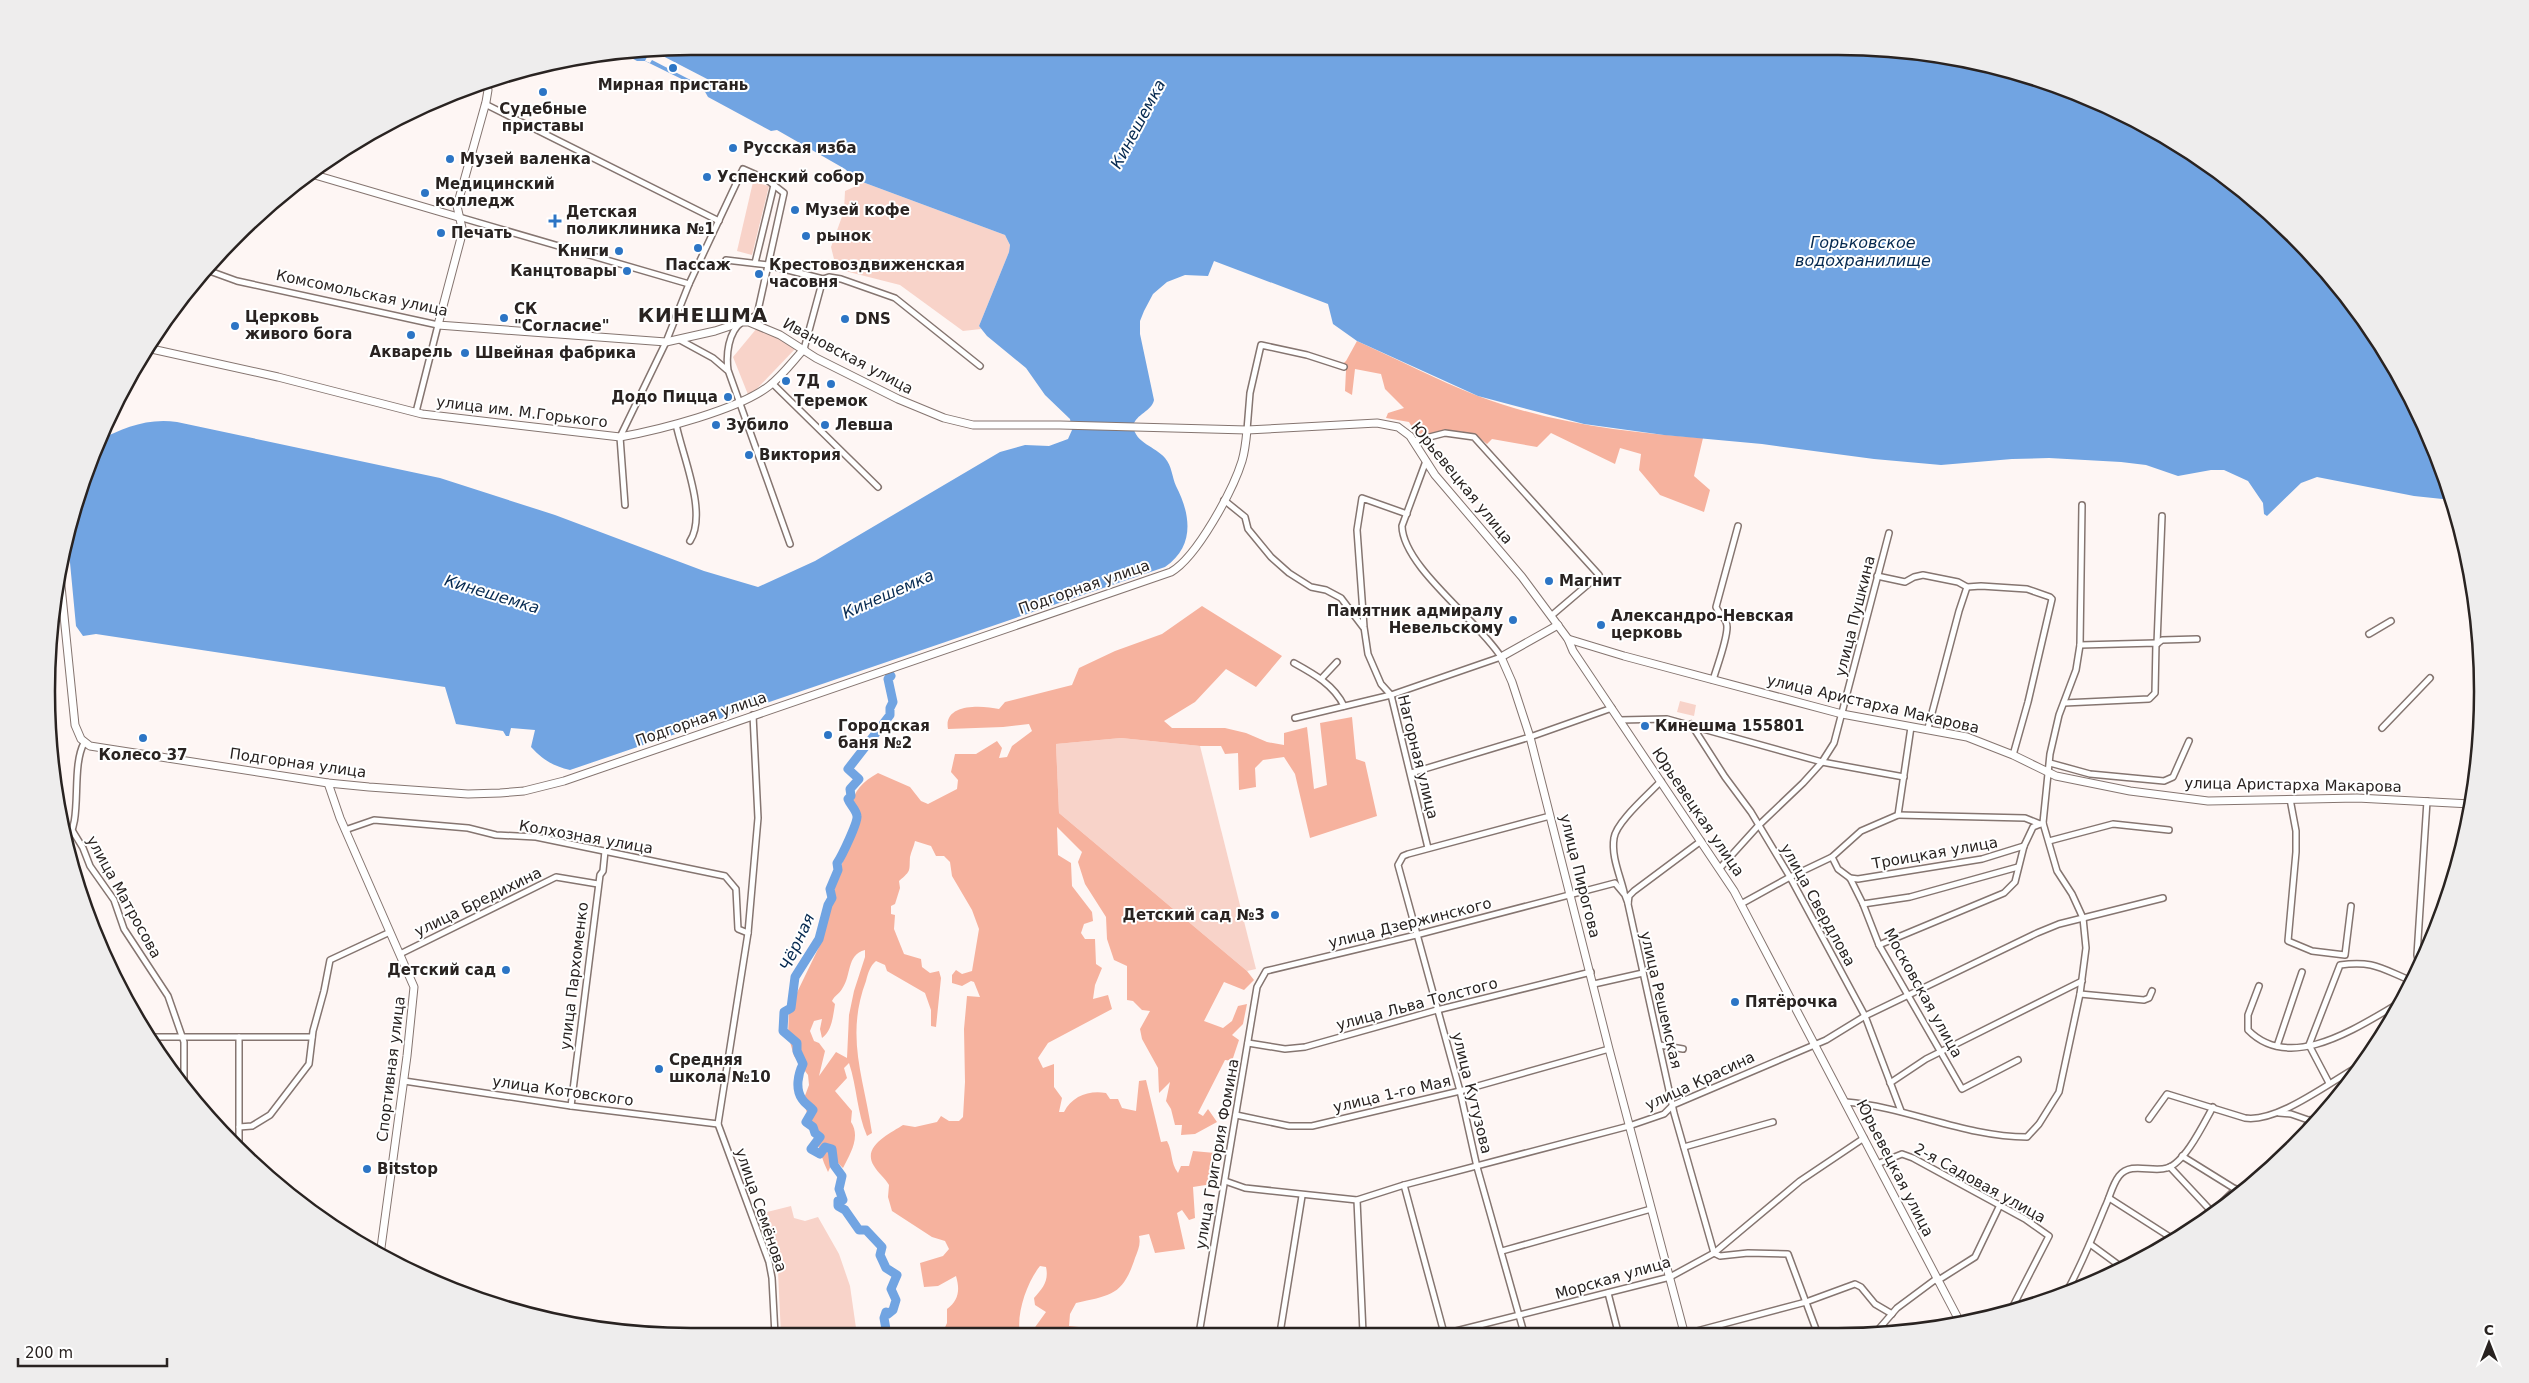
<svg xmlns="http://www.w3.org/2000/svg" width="2529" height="1383" viewBox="0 0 2529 1383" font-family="'DejaVu Sans',sans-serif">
  <rect width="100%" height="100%" fill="#fef6f4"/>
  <g fill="#f8d3c9">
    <path d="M857,180L1005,235L1010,245L1009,252L979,326L981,329L963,331L900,285L845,271V268L833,265L834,259L831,247L844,211L845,191L854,187Z"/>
    <path d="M753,182L769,186L752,255L737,251Z"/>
    <path d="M757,328L796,348L749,397L733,357Z"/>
    <path d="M1680,701L1696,705L1694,716L1677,712Z"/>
    <path d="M1121,738L1200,746L1256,969L1247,971L1059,813L1056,744Z"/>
    <path d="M791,1206L794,1218L805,1221L818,1217L839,1254L850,1286L857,1335H781L778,1272L759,1214Z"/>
  </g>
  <g fill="#f6b29e" fill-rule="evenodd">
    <path d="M1357,341C1397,359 1437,380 1478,396C1550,423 1628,433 1703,438L1694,476L1710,490L1704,512L1660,495L1639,470L1641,454L1620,448L1615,464L1551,433L1537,447L1492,439L1487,444C1465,426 1447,430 1422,437L1417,435L1409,422L1386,418L1388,413L1404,408L1385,389L1381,374L1355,369L1352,395L1345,391L1346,370L1338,368L1346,361Z"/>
    <path d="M1202,606L1282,656L1256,687L1226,669L1195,702L1164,721L1172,728H1225L1246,733L1267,742L1284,745V733L1307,727L1314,789L1327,785L1320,723L1352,717L1356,759L1365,762L1377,816L1310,838L1295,774L1284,757L1263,760L1255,768L1256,787L1239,790L1238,753L1225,754L1221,746H1200L1121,738L1056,744L1059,813L1247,971L1254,980L1244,990L1224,982L1204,1021L1223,1028L1232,1021L1238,1006L1247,1004L1243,1024L1232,1035L1239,1040L1232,1061L1225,1060L1198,1113L1203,1116L1208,1109L1217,1122L1195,1134L1181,1135L1182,1125H1175L1171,1109L1166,1101L1170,1082L1159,1093L1158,1068L1142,1039L1140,1029L1150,1011L1142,1010L1133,1001L1127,1000V966L1114,960L1107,939L1106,917L1085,884L1078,862L1082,852L1057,827L1058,855L1071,863L1072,886L1092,912L1093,921L1084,924L1081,933L1085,939H1095L1096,964L1102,968L1095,985L1093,999L1108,995L1112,1009L1048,1043L1038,1058L1043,1068L1054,1064V1087L1062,1098L1059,1112H1064C1072,1096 1089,1090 1106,1093L1110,1099H1118L1122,1108L1136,1111L1139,1081L1146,1080L1161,1142L1167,1141C1173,1152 1170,1162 1178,1173L1181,1166H1189L1193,1151L1215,1153L1212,1184L1193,1187L1195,1218L1189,1220L1182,1210L1177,1213L1185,1249L1155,1253L1149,1234L1139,1236C1141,1244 1138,1250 1135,1258C1123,1295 1112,1295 1076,1303L1070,1314L1069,1326L1089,1328L1092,1334H1036L1033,1330L1046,1312L1035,1305L1034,1298C1043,1288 1049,1281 1046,1267L1040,1266C1027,1282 1016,1314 1020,1334H942L947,1323V1309C959,1300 960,1290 956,1276L938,1286L924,1287L920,1263L943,1256L949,1249L945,1241L932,1237L892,1211L888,1197L889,1185C885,1178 878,1173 874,1166C861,1146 891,1133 903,1125L915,1127L937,1122L941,1116L949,1121H959L963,1117L965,1082L964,1029L967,996L980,997L974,982L971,981L962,986L952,983V975L956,970L962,974L972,971L979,929L972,910L952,876L950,862L944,856H936L931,846L915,841C914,846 911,852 910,857C909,871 912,870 899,881L900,888L895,904L891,906V914L895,915L894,929L904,954L921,959L922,967L930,973L939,971L941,978L936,1027L931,1026V1010L925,993L887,971L885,965L876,961C870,966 868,973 866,981C845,1037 864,1078 872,1133L867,1136C857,1113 857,1087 849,1063L844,1068L847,1078L835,1091L852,1111L851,1122C861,1137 850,1154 843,1168L834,1159L828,1172L824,1163L803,1101L809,1085L808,1075L794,1056L788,1035L789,1009L819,947L839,872L857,822C845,800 858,784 878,773L910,787L921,801L928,804L957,789L958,780L951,772L955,754H976L997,741L1002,748L999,758L1007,757L1012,746L1032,731L1029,724L1003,727L948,729C943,703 982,705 999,709L1005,702L1072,685L1079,668L1115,651L1162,634ZM865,950V957L854,991L849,1015L847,1058L836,1052L819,1076L825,1051L819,1043L814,1041L810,1031L814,1021L822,1019L820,1029L822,1038C832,1031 833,1016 835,1004L832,1001C835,995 839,994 842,989C852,975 846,955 865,950Z"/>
  </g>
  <g fill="#71a4e2">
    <path d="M692,46L1879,48L2005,68L2160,133L2263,206L2349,298L2416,406L2452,500L2414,496L2317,477L2301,483L2267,516L2264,514L2263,503L2248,481L2224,470H2211L2178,476L2146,465L2121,462L2049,458L2012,459L1941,465L1874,459L1762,444L1664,435L1584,424L1478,396L1357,341L1333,324L1328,304L1214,261L1208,276L1185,275L1167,282L1153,294L1144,311L1140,321V334L1154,400C1152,411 1136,414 1133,426C1136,444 1155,446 1165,458C1172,466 1172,477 1176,486C1191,515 1195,546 1165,567L570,770C553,766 543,760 531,747L535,730L511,728L509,736H506L503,731L456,724L445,687L96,634L83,636L76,626L67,531L97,441C124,428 146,418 177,422L440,478L555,515L704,571L758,587L815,561L1000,452L1025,445L1049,446L1068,439L1072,430L1070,419L1045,395L1026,368L987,336L979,326L1009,252L1010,245L1005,235L857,180L845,169L777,130L771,131L708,97L704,90L645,61H637L622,53Z"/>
    <path d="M48,653L56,657L54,683L48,688Z"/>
  </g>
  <path fill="#fef6f4" d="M641,51H648L656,55L657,53L711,81L706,88L652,60L650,63L645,61L647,57L640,53Z"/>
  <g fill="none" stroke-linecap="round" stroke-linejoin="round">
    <path stroke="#71a4e2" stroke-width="9" d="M887,1335L884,1318L886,1312L888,1314L893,1310L896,1300L891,1289L897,1275L886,1268L880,1255L882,1247L866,1230H859L845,1210L838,1206V1201L843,1200L839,1189L842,1176L834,1165L832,1149L825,1147L820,1154L811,1149L820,1137L815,1133L813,1127L806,1122L813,1110C810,1106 805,1104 802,1099C795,1089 798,1074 803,1064L797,1051V1043L783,1031L784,1012L791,1008L795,977L819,939L828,905L832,898L830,889L838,870L837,863C842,856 858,822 857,816C856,809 850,805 848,799L851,796L850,789L859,779L848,769L890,715V708L893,702L888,679L891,676L889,673"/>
    <defs>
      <g id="street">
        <path d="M485,104L719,221"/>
        <path d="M459,217L689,284"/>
        <path d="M726,260L768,265L823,279L829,277L841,279L895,298L980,366"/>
        <path d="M755,263L774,185"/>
        <path d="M204,269L237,281L438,325L416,412"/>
        <path d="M757,315C752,318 746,319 742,322C728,332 726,355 728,370L790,544"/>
        <path d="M680,340L713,358L727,370"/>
        <path d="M804,349L823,279"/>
        <path d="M772,383L878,487"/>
        <path d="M676,424C682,455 708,513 690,541"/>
        <path d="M1247,430L1250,393L1261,345L1307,355L1344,367"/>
        <path d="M1414,441L1445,433L1474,437L1599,575L1551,616"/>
        <path d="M1224,500L1245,517L1248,529L1271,557L1289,573L1311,587L1326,590L1341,598L1363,627"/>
        <path d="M625,505L620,437L666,342L689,284L743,169L766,179L784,193L757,315L758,323L761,326"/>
        <path d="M1407,514L1362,498L1357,530L1364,627L1368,654L1381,684L1391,695L1428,848"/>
        <path d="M1877,576L1905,582L1914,577L1923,575L1958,582L1967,587L1981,586L2027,589L2050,597L2052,599L2028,702L2013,755"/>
        <path d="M2369,634L2391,621"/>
        <path d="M2157,644L2162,516"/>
        <path d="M2157,644L2162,640L2197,639"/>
        <path d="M1294,663C1314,674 1334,685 1344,706"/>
        <path d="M1322,678L1337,662"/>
        <path d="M1713,680C1717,666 1727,641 1727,627C1727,617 1719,615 1716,607L1738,526"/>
        <path d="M2064,703L2149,699L2155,693L2156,643L2080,645"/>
        <path d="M753,715L758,818L748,933L718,1124L769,1262L772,1278L775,1335"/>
        <path d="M1295,718L1391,695L1501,657C1479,621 1403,567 1402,526L1426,461"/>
        <path d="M1620,720L1667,719L1822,762L1904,777"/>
        <path d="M1691,724L1725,777L1751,812L1790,877L1865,1016L1901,1111"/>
        <path d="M1928,728L1959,611L1967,587"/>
        <path d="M2382,728L2430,678"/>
        <path d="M2050,763L2090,774L2164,781L2173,777L2189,741"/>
        <path d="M1411,773L1530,737L1612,708"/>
        <path d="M2290,799L2296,831V852L2288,941L2312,951L2345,955L2351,906"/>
        <path d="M1898,815L2025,818L2040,824"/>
        <path d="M72,830L83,848L90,866L114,900L124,929L168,996L184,1042V1088"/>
        <path d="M345,830L374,820L468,828L496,835L536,837L725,876L736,889L738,929L748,933"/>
        <path d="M65,841C84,825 70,769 84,743"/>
        <path d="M1701,841L1634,891L1629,896L1628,904L1674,1113L1714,1253"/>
        <path d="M2049,841L2113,824L2169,830"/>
        <path d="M1832,857L1838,869L1850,878L1863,904L1879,945L1962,1089L2018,1060"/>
        <path d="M1720,868L1758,826L1803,783L1822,762L1834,743L1889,533"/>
        <path d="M1850,878L1858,879L1982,859L2024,846"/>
        <path d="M1624,892C1620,875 1611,856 1614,838C1616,822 1649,794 1661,781"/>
        <path d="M1741,904L1790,877L1832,857L1861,831L1898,815L1911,727"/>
        <path d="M1863,904L1910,897L2018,867"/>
        <path d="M1879,945L2004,893L2015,882L2024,846L2033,827L2043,823"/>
        <path d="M400,954L556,877L598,884"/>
        <path d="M2419,965L2417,955L2427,801"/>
        <path d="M1594,984L1643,973"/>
        <path d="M2259,986L2248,1015V1030C2290,1073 2356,1028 2396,1005L2400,1006"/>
        <path d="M2080,994L2144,1000L2149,998L2152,991"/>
        <path d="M148,1037H312"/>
        <path d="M239,1037V1147"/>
        <path d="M1248,1043L1285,1049L1305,1047L1437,1010L1591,972"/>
        <path d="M1660,1045L1683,1049"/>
        <path d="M2277,1046L2302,972"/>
        <path d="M404,1081L571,1106L718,1124"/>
        <path d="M1890,1083L1926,1059L2082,981"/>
        <path d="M2329,1083L2309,1045L2340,965C2373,960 2382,969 2412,981"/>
        <path d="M1846,1102C1907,1107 1965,1137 2027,1137L2039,1124L2059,1092L2080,994L2086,948L2083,918L2072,894L2057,871L2043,823L2050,754L2059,715L2076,670L2080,645L2082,505"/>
        <path d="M571,1106L600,875L603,871L605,851"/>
        <path d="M2279,1113L2291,1114L2314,1122"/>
        <path d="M1236,1115L1289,1126H1312L1460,1091L1609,1049"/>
        <path d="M2149,1119L2167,1094L2245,1118C2276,1123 2326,1085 2354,1069"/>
        <path d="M239,1127L252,1126L270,1115L309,1064L313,1031L324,991L330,960L390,932"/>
        <path d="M1684,1147L1773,1122"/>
        <path d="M2294,1148L2310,1120"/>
        <path d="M2182,1156L2240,1192"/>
        <path d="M1877,1164L1902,1154L1913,1158L2025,1219L2049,1236L2011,1310"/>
        <path d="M2170,1167L2212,1212L2236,1189"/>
        <path d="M1225,1181L1245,1188L1357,1200L1404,1185L1629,1126L1664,1114L1673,1105L1826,1040L1865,1016L2037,933L2059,924L2163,898"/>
        <path d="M1404,1185L1444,1333"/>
        <path d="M2109,1198L2173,1239"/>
        <path d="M1357,1200L1363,1333"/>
        <path d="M2090,1244L2120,1266"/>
        <path d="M1502,1251L1651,1209"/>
        <path d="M1714,1253L1720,1256L1748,1253L1788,1254L1817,1332"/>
        <path d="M1937,1281L1975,1257L1999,1207"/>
        <path d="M2067,1291C2082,1264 2093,1236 2105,1207C2110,1197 2112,1185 2119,1176C2131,1161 2152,1173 2167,1168C2185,1163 2204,1123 2213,1107"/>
        <path d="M1608,1293L1618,1332"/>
        <path d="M1200,1331L1219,1334"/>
        <path d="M1877,1331L1897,1308L1936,1279"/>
        <path d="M1693,1332L1806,1302L1855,1284L1861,1287L1875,1304L1892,1314"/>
        <path d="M1280,1333L1302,1196"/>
        <path d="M1448,1333L1670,1277L1714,1253L1800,1181L1864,1138"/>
        <path d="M1524,1333L1477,1167L1460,1091L1398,865L1403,856L1408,854L1550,816"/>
        <path d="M1199,1334L1257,987L1266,971L1416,935L1615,883L1625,895L1628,903"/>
      </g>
      <g id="secondary">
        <path d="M484,80L488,90L486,102L457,206L462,228L461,238L438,325L666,342L715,331L742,322H749L780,335L816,358L898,399L944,418L973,425H1060L1247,430L1377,423L1398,427L1410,436L1435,475L1522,577L1568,639L1573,651L1734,891L1960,1322"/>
        <path d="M308,173L458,217"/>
        <path d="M147,348L278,377L422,414L620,437C659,430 738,410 769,386C782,376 793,361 804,349"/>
        <path d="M60,576L75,725L81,739L90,746L328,783L369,787L468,794L500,793L524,791L564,781L1171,572C1197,557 1233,490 1242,461C1245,451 1246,441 1247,430"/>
        <path d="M1558,625L1501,657L1512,682L1530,737L1609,1049L1684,1332"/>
        <path d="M1568,639L1624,656L1842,714L1967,737L2013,755L2056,776L2130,791L2208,801L2357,798L2471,804"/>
        <path d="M328,783L340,818L414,987L407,1056L380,1255"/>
      </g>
    </defs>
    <use href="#street" stroke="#857570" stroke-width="8"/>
    <use href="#secondary" stroke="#857570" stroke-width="9"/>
    <use href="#street" stroke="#fff" stroke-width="5"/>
    <use href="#secondary" stroke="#fff" stroke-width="7"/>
  </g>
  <g fill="#2c75c5" stroke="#fff" stroke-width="2">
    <circle cx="673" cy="68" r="5"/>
    <circle cx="543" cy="92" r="5"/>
    <circle cx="733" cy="148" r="5"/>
    <circle cx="450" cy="159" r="5"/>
    <circle cx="707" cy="177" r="5"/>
    <circle cx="425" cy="193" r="5"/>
    <circle cx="795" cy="210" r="5"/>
    <path d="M552.5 213.5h5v5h5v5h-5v5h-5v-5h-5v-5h5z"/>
    <circle cx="441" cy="233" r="5"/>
    <circle cx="806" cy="236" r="5"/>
    <circle cx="698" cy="248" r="5"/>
    <circle cx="619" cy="251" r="5"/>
    <circle cx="627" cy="271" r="5"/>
    <circle cx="759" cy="274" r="5"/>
    <circle cx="504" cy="318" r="5"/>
    <circle cx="845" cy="319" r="5"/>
    <circle cx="235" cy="326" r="5"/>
    <circle cx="411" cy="335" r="5"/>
    <circle cx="465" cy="353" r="5"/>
    <circle cx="786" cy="381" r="5"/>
    <circle cx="831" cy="384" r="5"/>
    <circle cx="728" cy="397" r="5"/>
    <circle cx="716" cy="425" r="5"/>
    <circle cx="825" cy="425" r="5"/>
    <circle cx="749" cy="455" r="5"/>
    <circle cx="1549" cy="581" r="5"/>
    <circle cx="1513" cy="620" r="5"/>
    <circle cx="1601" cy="625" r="5"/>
    <circle cx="1645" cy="726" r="5"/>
    <circle cx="828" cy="735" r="5"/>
    <circle cx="143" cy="738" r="5"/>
    <circle cx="1275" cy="915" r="5"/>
    <circle cx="506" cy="970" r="5"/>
    <circle cx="1735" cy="1002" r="5"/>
    <circle cx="659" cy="1069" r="5"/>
    <circle cx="367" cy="1169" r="5"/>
  </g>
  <g text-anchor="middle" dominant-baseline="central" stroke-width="4" stroke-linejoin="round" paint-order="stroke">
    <g font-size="15" font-weight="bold" fill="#292321" stroke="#fff" text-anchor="start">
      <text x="673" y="85" text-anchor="middle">Мирная пристань</text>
      <text x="543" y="109" text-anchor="middle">Судебные<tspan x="543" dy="17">приставы</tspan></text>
      <text x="743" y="148">Русская изба</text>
      <text x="460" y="159">Музей валенка</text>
      <text x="717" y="177">Успенский собор</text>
      <text x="435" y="184">Медицинский<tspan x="435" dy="17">колледж</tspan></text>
      <text x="805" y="210">Музей кофе</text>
      <text x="566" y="212">Детская<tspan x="566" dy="17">поликлиника №1</tspan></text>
      <text x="451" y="233">Печать</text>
      <text x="816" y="236">рынок</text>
      <text x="609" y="251" text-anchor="end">Книги</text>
      <text x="698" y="265" text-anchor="middle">Пассаж</text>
      <text x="769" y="265">Крестовоздвиженская<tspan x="769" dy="17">часовня</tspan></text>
      <text x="617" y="271" text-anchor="end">Канцтовары</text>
      <text x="514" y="309">СК<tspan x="514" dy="17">"Согласие"</tspan></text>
      <text x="245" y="317">Церковь<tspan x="245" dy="17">живого бога</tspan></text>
      <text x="855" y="319">DNS</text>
      <text x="411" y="352" text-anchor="middle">Акварель</text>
      <text x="475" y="353">Швейная фабрика</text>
      <text x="796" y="381">7Д</text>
      <text x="718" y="397" text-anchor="end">Додо Пицца</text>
      <text x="831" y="401" text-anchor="middle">Теремок</text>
      <text x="726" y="425">Зубило</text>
      <text x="835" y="425">Левша</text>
      <text x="759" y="455">Виктория</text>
      <text x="1559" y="581">Магнит</text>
      <text x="1503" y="611" text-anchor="end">Памятник адмиралу<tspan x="1503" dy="17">Невельскому</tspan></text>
      <text x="1611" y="616">Александро-Невская<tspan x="1611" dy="17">церковь</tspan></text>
      <text x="838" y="726">Городская<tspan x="838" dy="17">баня №2</tspan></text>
      <text x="1655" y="726">Кинешма 155801</text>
      <text x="143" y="755" text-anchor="middle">Колесо 37</text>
      <text x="1265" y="915" text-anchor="end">Детский сад №3</text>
      <text x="496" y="970" text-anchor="end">Детский сад</text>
      <text x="1745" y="1002">Пятёрочка</text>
      <text x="669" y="1060">Средняя<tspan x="669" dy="17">школа №10</tspan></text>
      <text x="377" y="1169">Bitstop</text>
    </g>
    <g font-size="15" fill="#292321" stroke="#fff">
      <text transform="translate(362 293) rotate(12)">Комсомольская улица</text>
      <text transform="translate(848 356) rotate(28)">Ивановская улица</text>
      <text transform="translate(522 412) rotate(7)">улица им. М.Горького</text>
      <text transform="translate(1462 483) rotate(51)">Юрьевецкая улица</text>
      <text transform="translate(1084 587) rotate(-19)">Подгорная улица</text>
      <text transform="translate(1855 616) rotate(-76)">улица Пушкина</text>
      <text transform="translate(1873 704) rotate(13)">улица Аристарха Макарова</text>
      <text transform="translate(701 719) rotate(-19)">Подгорная улица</text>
      <text transform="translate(1418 757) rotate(76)">Нагорная улица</text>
      <text transform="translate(298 763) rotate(8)">Подгорная улица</text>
      <text transform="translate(2293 785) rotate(1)">улица Аристарха Макарова</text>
      <text transform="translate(1698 812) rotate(56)">Юрьевецкая улица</text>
      <text transform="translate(586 837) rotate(10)">Колхозная улица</text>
      <text transform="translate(1935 853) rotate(-10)">Троицкая улица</text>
      <text transform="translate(1580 876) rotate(76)">улица Пирогова</text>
      <text transform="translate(124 897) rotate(61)">улица Матросова</text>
      <text transform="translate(478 902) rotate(-26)">улица Бредихина</text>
      <text transform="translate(1818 905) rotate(61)">улица Свердлова</text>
      <text transform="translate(1410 923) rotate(-14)">улица Дзержинского</text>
      <text transform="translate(574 976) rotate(-83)">улица Пархоменко</text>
      <text transform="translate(1923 993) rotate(61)">Московская улица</text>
      <text transform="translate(1661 1000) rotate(77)">улица Решемская</text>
      <text transform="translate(1417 1004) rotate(-15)">улица Льва Толстого</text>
      <text transform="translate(391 1069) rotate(-83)">Спортивная улица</text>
      <text transform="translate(1700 1081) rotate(-25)">улица Красина</text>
      <text transform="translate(563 1091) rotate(8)">улица Котовского</text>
      <text transform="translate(1472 1093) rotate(76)">улица Кутузова</text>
      <text transform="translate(1392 1094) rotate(-13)">улица 1-го Мая</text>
      <text transform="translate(1217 1154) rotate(-80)">улица Григория Фомина</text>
      <text transform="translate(1895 1168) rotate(63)">Юрьевецкая улица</text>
      <text transform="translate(1980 1183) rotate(29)">2-я Садовая улица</text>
      <text transform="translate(761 1210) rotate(71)">улица Семёнова</text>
      <text transform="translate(1613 1278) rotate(-16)">Морская улица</text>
    </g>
    <g font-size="16" font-style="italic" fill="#052950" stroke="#fff">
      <text transform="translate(1138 124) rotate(-62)">Кинешемка</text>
      <text x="1863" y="242">Горьковское<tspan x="1863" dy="18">водохранилище</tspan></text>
      <text transform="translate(492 594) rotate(17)">Кинешемка</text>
      <text transform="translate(888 594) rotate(-24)">Кинешемка</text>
      <text transform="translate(797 942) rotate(-65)">Чёрная</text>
    </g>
    <g font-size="20" font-weight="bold" letter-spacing="1" fill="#292321" stroke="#fff">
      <text x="703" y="315">КИНЕШМА</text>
    </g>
  </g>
  <path d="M0 0H2529V1383H0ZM691 55H1838A636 636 0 0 1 2474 691V692A636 636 0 0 1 1838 1328H691A636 636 0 0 1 55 692V691A636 636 0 0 1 691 55Z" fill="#eeeded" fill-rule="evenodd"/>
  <path fill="none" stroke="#292321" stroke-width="2.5" d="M691 55H1838A636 636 0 0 1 2474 691V692A636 636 0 0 1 1838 1328H691A636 636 0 0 1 55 692V691A636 636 0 0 1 691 55Z"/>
  <g transform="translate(2489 1343)" stroke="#ffffff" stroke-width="4" paint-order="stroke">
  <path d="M0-4L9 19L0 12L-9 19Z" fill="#292321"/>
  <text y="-8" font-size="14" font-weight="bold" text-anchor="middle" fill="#292321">С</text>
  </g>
  <path d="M18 1358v8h149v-8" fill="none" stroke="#292321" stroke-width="2.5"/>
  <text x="25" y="1358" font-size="15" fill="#292321" stroke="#ffffff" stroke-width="4" paint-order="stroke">200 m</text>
</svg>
